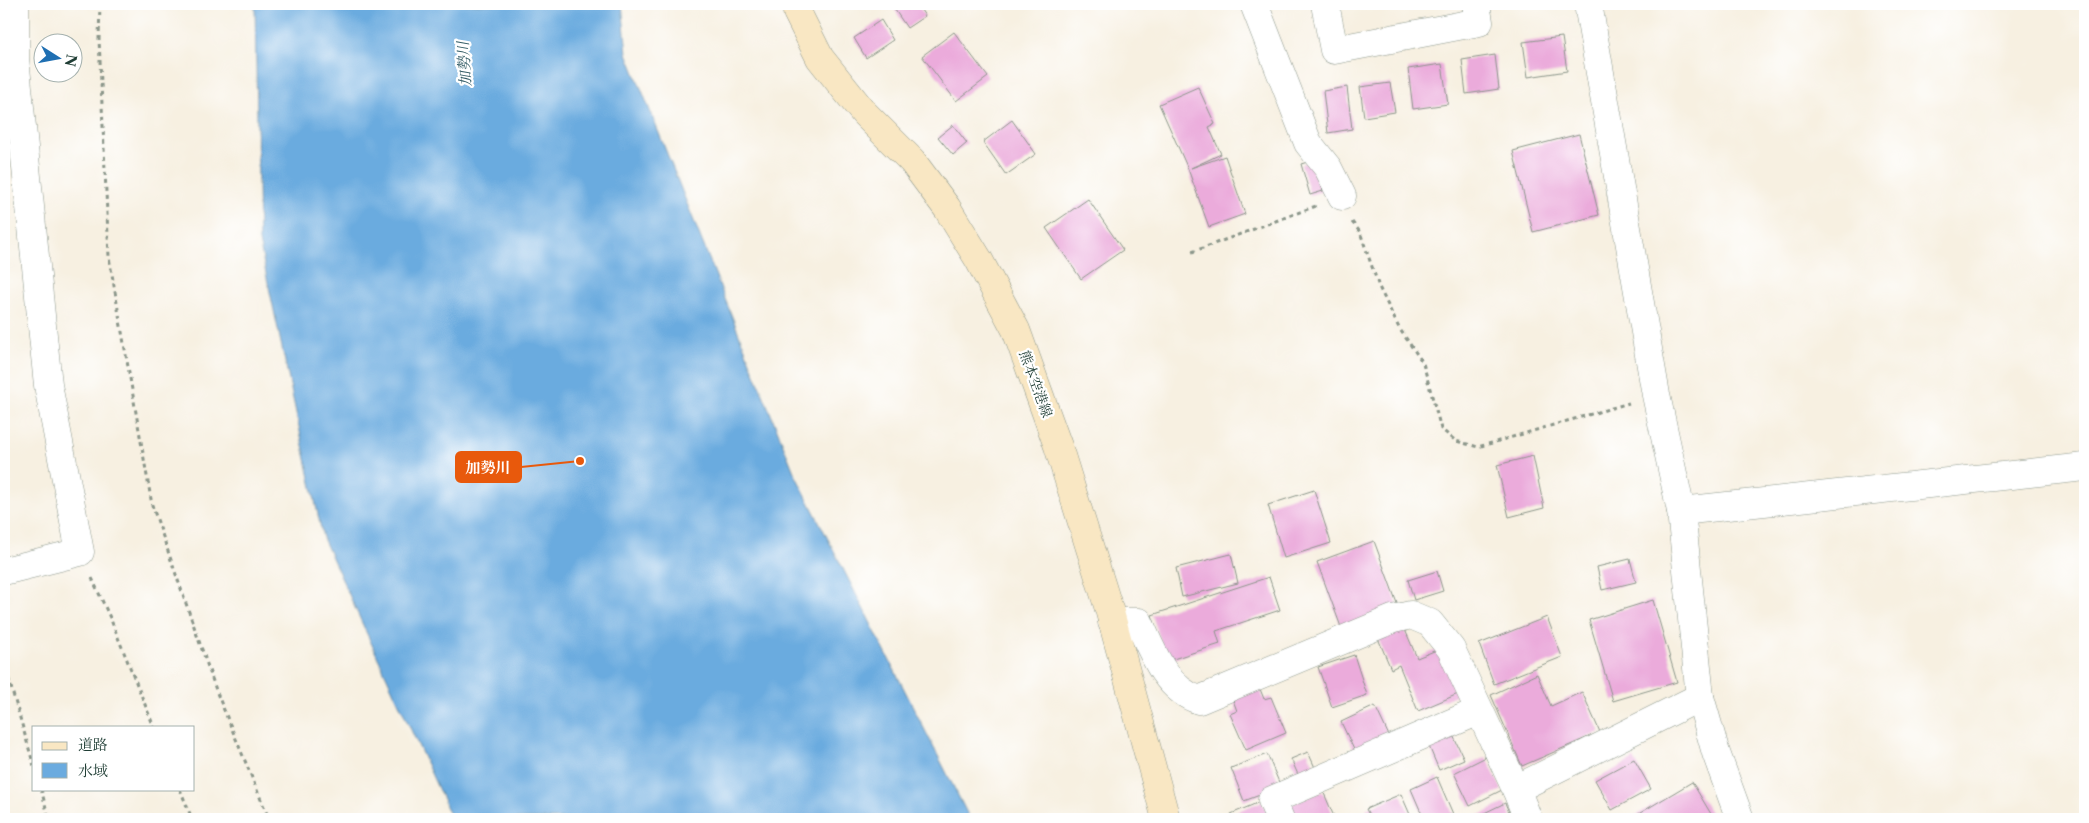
<svg xmlns="http://www.w3.org/2000/svg" width="2089" height="823" viewBox="0 0 2089 823" font-family="'Libre Caslon Text','Noto Serif JP',serif">
  <rect width="100%" height="100%" fill="#fff"/>
  <filter id="ink" filterUnits="userSpaceOnUse"><feTurbulence type="fractalNoise" baseFrequency=".02" numOctaves="2"/><feDisplacementMap in="SourceGraphic" scale="10" xChannelSelector="R" yChannelSelector="G"/><feConvolveMatrix kernelMatrix="1 2 1 2 8 2 1 2 1" color-interpolation-filters="sRGB"/></filter>
  <filter id="wash" filterUnits="userSpaceOnUse"><feTurbulence type="fractalNoise" baseFrequency=".0096" numOctaves="4" result="noise"/><feDisplacementMap in="SourceGraphic" scale="20" xChannelSelector="R" yChannelSelector="G"/><feGaussianBlur stdDeviation="1.12" result="paint"/><feColorMatrix in="noise" values="0 0 0 0 0 0 0 0 0 0 0 0 0 0 0 0 0 1.4 0 .05"/><feComposite in="paint" operator="in"/></filter>
  <g filter="url(#wash)">
    <rect width="100%" height="100%" fill="#f7f0e1"/>
    <path fill="#6babdf" stroke="#45748a" d="M255,4H622L627,53L794,472L970,819H452L323,538L259,241Z"/>
    <g id="blocks">
      <g fill="#ebabdb">
        <path d="M891,4H917L925,16L907,28Z"/>
        <path d="M881,20L893,40L866,58L854,38Z"/>
        <path d="M954,32L988,77L956,101L922,56Z"/>
        <path d="M1562,37L1567,71L1528,77L1523,42Z"/>
        <path d="M1495,55L1499,89L1466,94L1462,60Z"/>
        <path d="M1442,64L1448,104L1413,109L1408,69Z"/>
        <path d="M1390,83L1395,112L1364,117L1360,87Z"/>
        <path d="M1198,87L1215,124L1209,127L1221,154L1191,168L1225,156L1245,214L1209,227L1188,169L1159,104Z"/>
        <path d="M1347,87L1352,129L1328,133L1323,91Z"/>
        <path d="M1012,120L1036,154L1006,175L983,142Z"/>
        <path d="M953,125L967,143L953,155L938,137Z"/>
        <path d="M1579,134L1599,215L1533,232L1513,151Z"/>
        <path d="M1314,160L1323,191L1310,195L1301,164Z"/>
        <path d="M1088,199L1123,250L1081,279L1046,228Z"/>
        <path d="M1533,456L1544,508L1509,517L1497,465Z"/>
        <path d="M1314,490L1331,543L1284,558L1268,505Z"/>
        <path d="M1374,541L1398,606L1341,627L1317,562Z"/>
        <path d="M1231,554L1238,583L1182,597L1176,568Z"/>
        <path d="M1630,559L1636,582L1602,590L1597,567Z"/>
        <path d="M1437,571L1443,591L1414,600L1408,580Z"/>
        <path d="M1269,577L1280,610L1216,631L1220,644L1167,661L1152,615Z"/>
        <path d="M1653,600L1677,682L1613,701L1589,620Z"/>
        <path d="M1547,617L1562,657L1494,684L1479,644Z"/>
        <path d="M1403,625L1417,658L1439,649L1458,694L1418,711L1399,665L1391,669L1377,636Z"/>
        <path d="M1354,655L1367,695L1332,707L1318,667Z"/>
        <path d="M1537,674L1551,706L1582,692L1600,732L1522,766L1491,695Z"/>
        <path d="M1260,689L1264,699L1271,697L1286,733L1246,750L1230,714L1237,711L1233,700Z"/>
        <path d="M1375,706L1391,740L1357,756L1341,722Z"/>
        <path d="M1452,733L1464,759L1439,770L1428,744Z"/>
        <path d="M1308,752L1317,772L1300,779L1291,759Z"/>
        <path d="M1267,754L1281,787L1244,801L1231,768Z"/>
        <path d="M1486,757L1502,790L1470,806L1454,773Z"/>
        <path d="M1634,759L1651,789L1612,810L1595,780Z"/>
        <path d="M1437,777L1453,814L1440,819H1424L1411,789Z"/>
        <path d="M1692,782L1714,819H1630Z"/>
        <path d="M1323,791L1335,819H1292L1286,807Z"/>
        <path d="M1401,794L1412,819H1371L1366,809Z"/>
        <path d="M1262,801L1269,819H1233L1231,814Z"/>
        <path d="M1505,803L1512,819H1479L1478,816Z"/>
      </g>
    </g>
  </g>
  <g filter="url(#ink)">
    <use href="#blocks" fill-opacity="0" stroke="#8b968a" stroke-width="1"/>
    <g fill="none" stroke-linecap="round" stroke-linejoin="round">
      <defs>
        <g id="minor">
          <path d="M1254,4L1308,143L1328,168L1342,196"/>
          <path d="M1325,4L1334,50L1479,22L1476,4"/>
          <path d="M1588,4L1656,395L1681,511L1700,697L1716,753L1740,819"/>
          <path d="M1681,511L2085,467"/>
          <path d="M4,571L80,552L48,385L15,58V4"/>
          <path d="M1112,622H1139C1152,651 1166,690 1199,700L1393,619L1411,615L1430,623L1451,649L1516,789"/>
          <path d="M1280,819L1272,800L1479,711"/>
          <path d="M1528,819L1516,789L1700,697"/>
        </g>
        <path id="secondary" d="M796,4L797,12L820,58L864,113L912,161L947,208L979,260L1016,330L1058,446L1109,609L1166,819"/>
      </defs>
      <use href="#minor" stroke="#8b968a" stroke-width="29"/>
      <use href="#secondary" stroke="#8b968a" stroke-width="29"/>
      <g stroke="#8b968a" stroke-width="3" stroke-dasharray="4 4" stroke-linecap="butt">
        <path d="M100,4L99,39L109,257L152,505L217,693L269,819"/>
        <path d="M1352,222L1360,232L1379,287L1399,328L1423,363L1441,429L1456,441L1478,447L1629,403"/>
        <path d="M1192,252L1316,206"/>
        <path d="M92,578L111,620L154,727"/>
        <path d="M4,663L34,766"/>
        <path d="M41,789L49,819"/>
        <path d="M180,789L192,819"/>
      </g>
      <use href="#minor" stroke="#fff" stroke-width="28"/>
      <use href="#secondary" stroke="#f9e7c3" stroke-width="28"/>
    </g>
  </g>
  <g text-anchor="middle" dominant-baseline="central" stroke-width="4.5" stroke-linejoin="round" paint-order="stroke">
    <g font-size="14" fill="#1f3d34" stroke="#fff">
      <text transform="translate(1036 384) rotate(70)">熊本空港線</text>
    </g>
    <g font-size="15" font-style="italic" fill="#365e67" stroke="#fff">
      <text transform="translate(464 64) rotate(-94)">加勢川</text>
    </g>
  </g>
  <path fill="none" stroke="#e8590c" stroke-width="2" d="M580 461L521 467"/>
  <circle fill="#e8590c" stroke="#fff" stroke-width="2" cx="580" cy="461" r="5"/>
  <rect fill="#e8590c" stroke="#e8590c" stroke-width="2" x="456" y="452" width="65" height="30" rx="5"/>
  <g font-size="15" text-anchor="middle" font-weight="bold" fill="#fff">
    <text x="488" y="473">加勢川</text>
  </g>
  <rect width="2089" height="823" fill="none" stroke="#fff" stroke-width="20"/>
  <rect x="32" y="726" width="162" height="65" fill="#ffffff" stroke="#a5b1ae"/>
  <rect x="42" y="742" width="25" height="8" fill="#f9e7c3" stroke="#a5b1ae"/>
  <text x="78" y="750" font-size="15" fill="#1f3d34">道路</text>
  <rect x="42" y="763" width="25" height="15" fill="#6babdf" stroke="#a5b1ae"/>
  <text x="78" y="776" font-size="15" fill="#1f3d34">水域</text>
  <g transform="translate(58 58) rotate(101)"><circle r="24" fill="#ffffff" stroke="#a5b1ae"/>
  <path d="M0-4L9 19L0 12L-9 19Z" fill="#1f6fb2"/>
  <text y="-8" font-size="14" font-weight="bold" text-anchor="middle" fill="#1f3d34">N</text>
  </g>
</svg>
